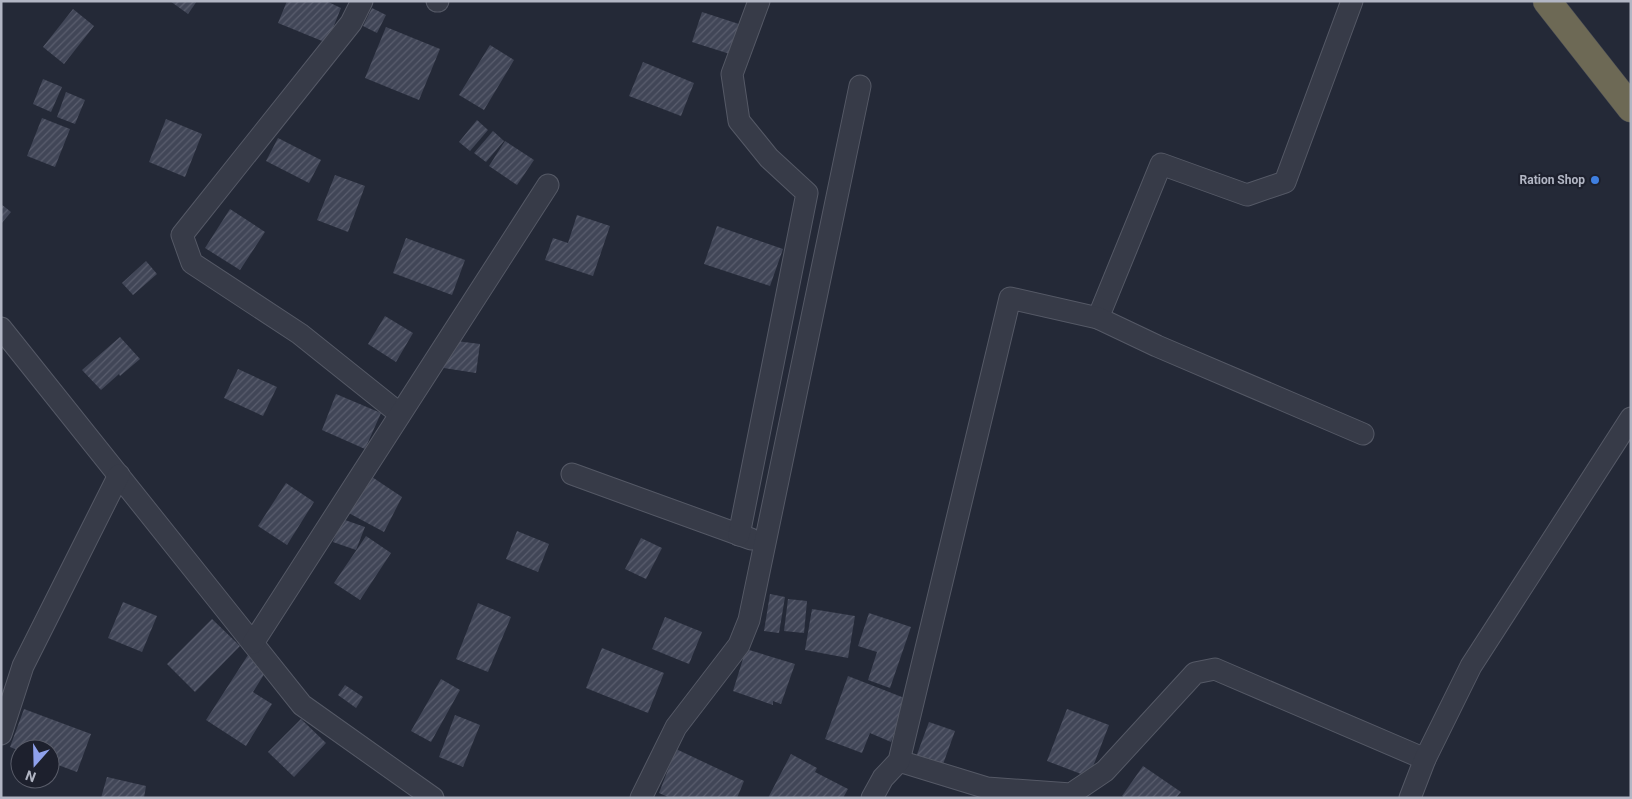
<svg xmlns="http://www.w3.org/2000/svg" width="1632" height="799" viewBox="0 0 1632 799" font-family="Roboto,sans-serif">
  <defs>
    <pattern id="building-hatch" width="6" height="6" patternUnits="userSpaceOnUse" patternTransform="scale(1.25)"><rect width="6" height="6" fill="#414657"/><path d="M-1 1l2-2M0 6l6-6M5 7l2-2" fill="none" stroke="#5a5e6e"/></pattern>
  </defs>
  <rect width="100%" height="100%" fill="#242937"/>
  <g fill="url(#building-hatch)">
    <path d="M170,1H197L188,14Z"/>
    <path d="M287,1H326L341,8L327,43L278,23Z"/>
    <path d="M372,8L386,15L377,33L363,26Z"/>
    <path d="M73,9L94,26L64,64L43,47Z"/>
    <path d="M702,12L742,25L733,55L692,42Z"/>
    <path d="M386,27L440,49L419,100L365,78Z"/>
    <path d="M490,45L514,60L484,110L459,95Z"/>
    <path d="M643,62L694,83L681,116L629,96Z"/>
    <path d="M43,79L62,87L51,112L33,104Z"/>
    <path d="M66,92L85,100L75,124L57,117Z"/>
    <path d="M42,118L70,129L55,167L27,156Z"/>
    <path d="M166,119L202,134L185,177L149,162Z"/>
    <path d="M477,120L488,130L470,151L459,142Z"/>
    <path d="M493,131L504,141L486,162L474,153Z"/>
    <path d="M278,138L321,160L309,183L266,161Z"/>
    <path d="M505,141L534,160L517,185L489,166Z"/>
    <path d="M335,175L365,186L348,232L317,220Z"/>
    <path d="M1,204L11,212L1,224Z"/>
    <path d="M230,209L265,232L240,270L205,248Z"/>
    <path d="M577,215L610,226L593,276L545,260L553,238L568,243Z"/>
    <path d="M717,226L783,249L770,286L704,264Z"/>
    <path d="M406,238L465,260L452,295L393,273Z"/>
    <path d="M146,261L157,274L133,295L122,283Z"/>
    <path d="M385,316L413,333L396,362L368,344Z"/>
    <path d="M120,337L140,359L120,376L119,374L101,390L82,370Z"/>
    <path d="M448,340L480,344L476,373L444,368Z"/>
    <path d="M238,369L277,387L263,416L224,398Z"/>
    <path d="M336,394L381,413L365,449L322,430Z"/>
    <path d="M366,473L402,497L384,532L345,511Z"/>
    <path d="M286,483L314,502L287,545L258,526Z"/>
    <path d="M342,519L365,527L356,550L333,542Z"/>
    <path d="M517,531L549,544L538,572L506,559Z"/>
    <path d="M366,536L391,553L360,600L334,583Z"/>
    <path d="M641,538L662,548L646,579L625,569Z"/>
    <path d="M770,594L785,597L779,633L764,631Z"/>
    <path d="M788,599L807,601L804,633L784,631Z"/>
    <path d="M123,602L157,616L142,652L108,638Z"/>
    <path d="M478,603L511,617L488,672L456,659Z"/>
    <path d="M812,609L855,616L848,658L805,650Z"/>
    <path d="M869,613L911,627L890,688L868,680L877,652L858,646Z"/>
    <path d="M665,617L702,632L689,664L652,649Z"/>
    <path d="M212,619L240,646L195,692L167,664Z"/>
    <path d="M602,648L664,673L648,713L586,688Z"/>
    <path d="M746,649L795,664L781,704L773,701V705L733,691Z"/>
    <path d="M248,655L268,668L253,692L272,704L246,746L206,720Z"/>
    <path d="M848,676L907,699L891,742L870,733L862,753L825,739Z"/>
    <path d="M441,679L460,690L431,742L411,731Z"/>
    <path d="M345,685L363,697L356,708L338,695Z"/>
    <path d="M24,709L91,734L77,772L50,762V749H20V751L10,747Z"/>
    <path d="M1067,709L1109,725L1089,777L1047,761Z"/>
    <path d="M455,715L480,725L463,767L439,757Z"/>
    <path d="M301,719L326,743L294,777L268,752Z"/>
    <path d="M929,722L955,731L942,767L916,757Z"/>
    <path d="M676,749L744,781L737,798H670L659,793Z"/>
    <path d="M791,754L817,768L815,772L848,789L843,798H768Z"/>
    <path d="M1143,766L1181,792L1176,798H1125L1122,796Z"/>
    <path d="M107,777L146,786L144,798H101Z"/>
  </g>
  <g fill="none" stroke-linecap="round" stroke-linejoin="round">
    <defs>
      <g id="street">
        <path d="M362,1L351,23L182,235L192,263L300,334L400,414"/>
        <path d="M437,1H438"/>
        <path d="M1098,318L1161,164L1247,195L1285,182L1352,1"/>
        <path d="M1,328L302,705L433,798"/>
        <path d="M572,474L751,539"/>
        <path d="M739,535L807,193L769,158L739,121L732,74L759,1"/>
        <path d="M253,643L548,185"/>
        <path d="M1,734L23,666L119,475"/>
        <path d="M899,761L987,788L1071,794L1105,771L1195,673L1215,669L1425,759"/>
        <path d="M641,798L676,727L739,645L749,620L860,86"/>
        <path d="M872,798L883,778L899,761L1010,298L1098,318L1157,346L1363,434"/>
        <path d="M1410,798L1425,759L1471,666L1631,418"/>
      </g>
      <path id="highway" d="M1547,1L1631,108"/>
    </defs>
    <use href="#street" stroke="#555966" stroke-width="23"/>
    <use href="#highway" stroke="#424653" stroke-width="29"/>
    <use href="#street" stroke="#373b48" stroke-width="21"/>
    <use href="#highway" stroke="#6d6955" stroke-width="28"/>
  </g>
  <circle fill="#3f7fe0" stroke="#1d202d" stroke-width="2" cx="1595" cy="180" r="5"/>
  <g text-anchor="middle" dominant-baseline="central" stroke-width="4.5" stroke-linejoin="round" paint-order="stroke">
    <g font-size="12" font-weight="bold" fill="#b2b6c4" stroke="#1d202d" text-anchor="end">
      <text x="1585" y="180">Ration Shop</text>
    </g>
  </g>
  <rect width="1632" height="799" fill="none" stroke="#b2b6c4" stroke-width="5"/>
  <g transform="translate(35 764) rotate(200)"><circle r="24" fill="#1d202d" stroke="#595c69"/>
  <path d="M0-4L9 19L0 12L-9 19Z" fill="#8fa1ec"/>
  <text y="-8" font-size="14" font-weight="bold" text-anchor="middle" fill="#b2b6c4">N</text>
  </g>
</svg>
